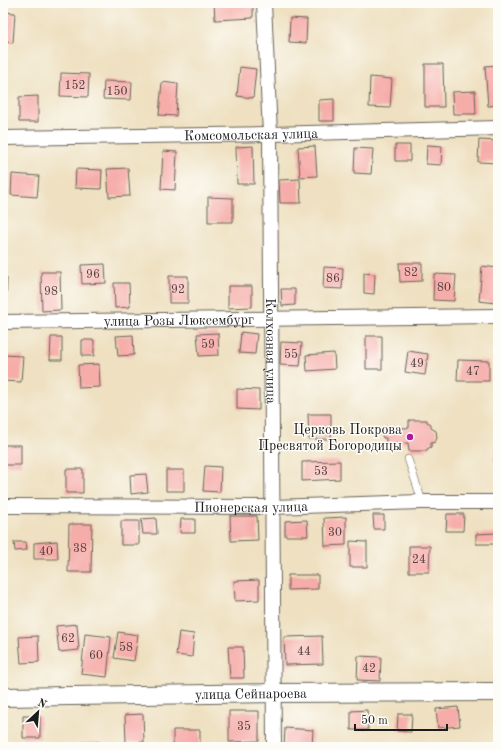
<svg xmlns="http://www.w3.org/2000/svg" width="501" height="750" viewBox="0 0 501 750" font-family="'Old Standard TT',serif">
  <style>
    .building { fill: #f6aca9 }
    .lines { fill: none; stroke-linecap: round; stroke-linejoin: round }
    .service-casing { stroke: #666155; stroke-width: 8 }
    .minor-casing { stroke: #666155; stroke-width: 16 }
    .tertiary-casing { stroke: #666155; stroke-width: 20 }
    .service { stroke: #fff; stroke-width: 7 }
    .minor { stroke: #fff; stroke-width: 14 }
    .tertiary { stroke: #fff; stroke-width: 18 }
    .poi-dot { fill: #b5179e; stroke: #fdfcf7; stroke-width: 1.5 }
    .labels { text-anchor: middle; stroke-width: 3; stroke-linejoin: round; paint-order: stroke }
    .number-label { font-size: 12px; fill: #52403f }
    .street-label { font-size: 14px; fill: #1c1c1c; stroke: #fdfcf7 }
    .poi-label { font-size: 14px; fill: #1c1c1c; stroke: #fdfcf7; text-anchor: end }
  </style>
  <rect width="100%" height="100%" fill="#fdfcf7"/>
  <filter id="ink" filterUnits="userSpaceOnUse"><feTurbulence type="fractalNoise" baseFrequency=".025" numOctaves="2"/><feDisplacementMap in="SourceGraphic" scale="8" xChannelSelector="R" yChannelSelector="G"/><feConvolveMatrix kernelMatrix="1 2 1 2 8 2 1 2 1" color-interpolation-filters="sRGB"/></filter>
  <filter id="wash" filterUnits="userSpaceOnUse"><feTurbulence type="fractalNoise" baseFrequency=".012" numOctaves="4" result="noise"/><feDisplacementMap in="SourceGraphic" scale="16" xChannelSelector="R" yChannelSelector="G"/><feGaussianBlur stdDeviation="0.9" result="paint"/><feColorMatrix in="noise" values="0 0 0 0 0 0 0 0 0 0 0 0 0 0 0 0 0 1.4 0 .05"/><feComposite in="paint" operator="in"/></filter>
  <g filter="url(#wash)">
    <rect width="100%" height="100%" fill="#eee0c0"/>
    <g id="blocks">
      <path class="building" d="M214 3H253V18L215 20Z
        M449 3H469V4L449 5Z
        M3 12 15 13 13 43 3 42Z
        M290 18 307 19 306 43 289 42Z
        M425 64H443L444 107H425Z
        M498 65V105L488 106 485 66Z
        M240 67 256 69 253 98 237 96Z
        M61 73 89 74 88 97 60 96Z
        M370 77 392 79 390 108 369 107Z
        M104 81 132 82 131 100 103 99Z
        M162 82 178 84 176 116 159 115Z
        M475 91 476 114H453L452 92Z
        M38 96V122H19V97Z
        M334 99V121H319V100Z
        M479 140 498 141V163L478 162Z
        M395 145H410V161H395Z
        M427 145 442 146 441 165 426 164Z
        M253 146 254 184H237L236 147Z
        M315 146 317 176 300 177 298 147Z
        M355 148 373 149 371 174 354 173Z
        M3 151H7V171H3Z
        M163 151 177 152 175 190 161 189Z
        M128 168 130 196 109 197 107 169Z
        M76 169 102 170 101 189 75 188Z
        M12 174 39 176 37 197 11 195Z
        M300 179 301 203H280L279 180Z
        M208 197 233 198V222H208Z
        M399 263H422V281L400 282Z
        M105 264 106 283 82 284 81 265Z
        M482 266 498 268 496 303 479 301Z
        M324 267 343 268 342 289 323 288Z
        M41 272H60L61 310 42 311Z
        M364 273 375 274 374 294 364 293Z
        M434 274 456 275 454 301 433 300Z
        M169 276H188V303H169Z
        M3 278H7L6 309H3Z
        M114 283H129L130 307 115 308Z
        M228 286H252V307L228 308Z
        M281 289H295V305L282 306Z
        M241 332 257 334 255 354 239 353Z
        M218 333 219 355 199 356 197 334Z
        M133 335 134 355 118 356 116 336Z
        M366 336H382V369H366Z
        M51 337H62V360H50Z
        M82 340H94V356H82Z
        M281 342 302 343 300 366 280 365Z
        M408 351 428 354 425 375 405 372Z
        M334 353 335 369 307 371 306 355Z
        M3 355 23 356 21 382 3 381Z
        M458 360 489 361V381H457Z
        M99 364 100 387 79 388 78 365Z
        M237 389 259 390V410L237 409Z
        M308 414H331V439H309Z
        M409 420H427V422L431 424V428L436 431 437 438 435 442 431 443V447L427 449V451H409L408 443 386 444V438H383L382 433H386V427L409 428Z
        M497 438H498V462H494Z
        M3 445H21V465H3Z
        M340 461V479L302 481V462Z
        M205 466 221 467 220 492 203 491Z
        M66 469H83V493H66Z
        M166 470H184V491H166Z
        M146 474 148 492 131 494 130 475Z
        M447 514H464L463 531H446Z
        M373 515H384V529H374Z
        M230 516H257L258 540 231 541Z
        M346 517V545L325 546 324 518Z
        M156 518 157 534H143L141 519Z
        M181 519H195V533H180Z
        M307 520 308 536H285V521Z
        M121 521H139V545H121Z
        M69 524H92L91 572H68Z
        M497 533V544H476V534Z
        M57 541 58 559H34V543Z
        M350 541 367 542V567H350Z
        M14 542H26L27 550 15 551Z
        M409 546H430L429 572H409Z
        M288 575H318V589L288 590Z
        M259 580V600L235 601 234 581Z
        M77 624 79 650 59 652 56 626Z
        M118 632 138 635 134 661 114 658Z
        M179 632 194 634 192 657 176 655Z
        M85 634 111 637 107 677 81 674Z
        M38 636 39 662 21 663 19 637Z
        M322 636 323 664 285 665 284 637Z
        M228 647H243L244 678H230Z
        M358 656 381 657 380 681 357 680Z
        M458 707 460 726 438 728 436 709Z
        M367 710 368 730H351V711Z
        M229 711H259V741L229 742Z
        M143 714 144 742 126 743 125 715Z
        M398 714H412L411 732 397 731Z
        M23 716H40V738H23Z
        M285 728 313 730 312 747H284Z
        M173 730H200V747H173Z
        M100 742V747H80L79 743Z"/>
    </g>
  </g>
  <g filter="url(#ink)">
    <use href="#blocks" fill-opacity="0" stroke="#666155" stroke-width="1"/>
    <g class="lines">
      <g class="service-casing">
        <path id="service" d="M408 459 420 495V502"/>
      </g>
      <g class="minor-casing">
        <g id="minor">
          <path id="s1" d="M264 3 270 134 274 747"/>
          <path id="s2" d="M3 138 270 134 498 128"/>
          <path id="s3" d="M3 322 498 316"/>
          <path id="s4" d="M3 506 273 507 420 502H498"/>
        </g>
      </g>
      <g class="tertiary-casing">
        <g id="tertiary">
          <path id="s5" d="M3 697 275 693 498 692"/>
        </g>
      </g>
      <use href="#service" class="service"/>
      <use href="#minor" class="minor"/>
      <use href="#tertiary" class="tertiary"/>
    </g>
  </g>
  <circle class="poi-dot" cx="410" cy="437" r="4"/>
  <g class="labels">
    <g class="number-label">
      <text x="75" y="89">152</text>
      <text x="117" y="95">150</text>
      <text x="411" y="276">82</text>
      <text x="93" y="278">96</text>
      <text x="333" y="282">86</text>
      <text x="444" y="291">80</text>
      <text x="178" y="293">92</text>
      <text x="51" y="295">98</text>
      <text x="208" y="348">59</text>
      <text x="291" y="358">55</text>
      <text x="417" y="367">49</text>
      <text x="473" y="375">47</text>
      <text x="321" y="475">53</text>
      <text x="335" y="536">30</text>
      <text x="80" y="552">38</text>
      <text x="46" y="555">40</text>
      <text x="419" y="563">24</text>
      <text x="68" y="642">62</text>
      <text x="126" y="651">58</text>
      <text x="304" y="655">44</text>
      <text x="96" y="659">60</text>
      <text x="369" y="672">42</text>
      <text x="244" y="730">35</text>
    </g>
    <g class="street-label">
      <text dy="5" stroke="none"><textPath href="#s2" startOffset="248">Комсомольская улица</textPath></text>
      <text dy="5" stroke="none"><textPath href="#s3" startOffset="176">улица Розы Люксембург</textPath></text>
      <text dy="5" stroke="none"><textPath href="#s1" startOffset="348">Колхозная улица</textPath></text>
      <text dy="5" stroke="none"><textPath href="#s4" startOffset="248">Пионерская улица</textPath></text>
      <text dy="5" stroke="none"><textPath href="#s5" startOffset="248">улица Сейнароева</textPath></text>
    </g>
    <g class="poi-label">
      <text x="402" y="434">Церковь Покрова<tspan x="402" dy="16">Пресвятой Богородицы</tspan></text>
    </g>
  </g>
  <rect width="501" height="750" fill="none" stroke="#fdfcf7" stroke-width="16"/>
  <g transform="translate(38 712) rotate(26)" stroke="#fdfcf7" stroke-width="3" paint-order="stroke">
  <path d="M0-3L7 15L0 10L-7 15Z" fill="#1c1c1c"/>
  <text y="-6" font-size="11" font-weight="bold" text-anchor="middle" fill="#1c1c1c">N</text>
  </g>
  <path d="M355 724v6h92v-6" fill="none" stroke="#1c1c1c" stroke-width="2"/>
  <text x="361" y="724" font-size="12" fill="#1c1c1c" stroke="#fdfcf7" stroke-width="3" paint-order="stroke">50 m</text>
</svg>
